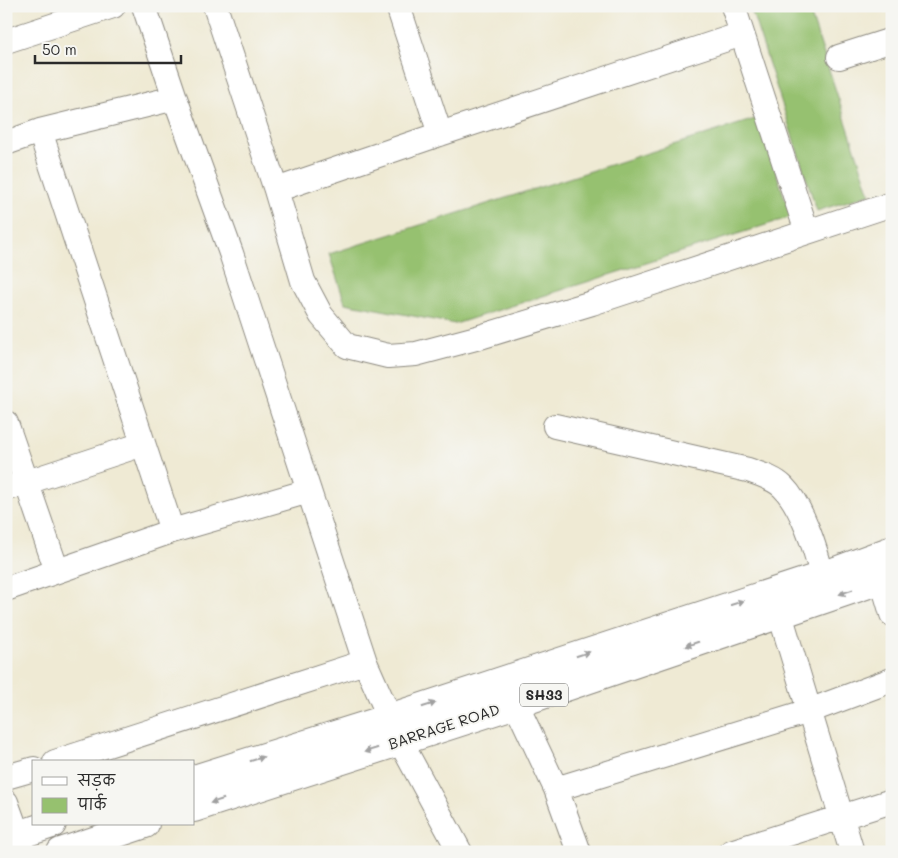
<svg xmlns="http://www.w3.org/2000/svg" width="898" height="858" viewBox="0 0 898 858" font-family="Mali,'Playpen Sans Deva',sans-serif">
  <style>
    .green { fill: #96c16f; stroke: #60764d }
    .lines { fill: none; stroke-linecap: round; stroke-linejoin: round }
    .minor-casing { stroke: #8d8a80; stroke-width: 26 }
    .primary-casing { stroke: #8d8a80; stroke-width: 30 }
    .minor { stroke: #fff; stroke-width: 24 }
    .primary { stroke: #fff; stroke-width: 28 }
    .oneway { fill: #a0a0a0 }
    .labels { text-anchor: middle; stroke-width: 4; stroke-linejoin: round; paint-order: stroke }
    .shield { fill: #f6f6f2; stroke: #686867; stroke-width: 1 }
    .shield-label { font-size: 14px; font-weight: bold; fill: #2b2b2b }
    .street-label { font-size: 15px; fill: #2b2b2b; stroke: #f6f6f2 }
  </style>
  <rect width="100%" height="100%" fill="#f6f6f2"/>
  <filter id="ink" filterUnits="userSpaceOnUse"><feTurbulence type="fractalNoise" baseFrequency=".02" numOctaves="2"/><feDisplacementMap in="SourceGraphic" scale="10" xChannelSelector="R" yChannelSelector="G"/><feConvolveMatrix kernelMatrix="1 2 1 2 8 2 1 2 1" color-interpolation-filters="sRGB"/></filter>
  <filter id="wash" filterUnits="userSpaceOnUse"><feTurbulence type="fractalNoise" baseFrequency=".0096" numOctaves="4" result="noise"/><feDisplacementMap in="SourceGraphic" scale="20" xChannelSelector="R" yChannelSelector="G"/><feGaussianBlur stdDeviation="1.12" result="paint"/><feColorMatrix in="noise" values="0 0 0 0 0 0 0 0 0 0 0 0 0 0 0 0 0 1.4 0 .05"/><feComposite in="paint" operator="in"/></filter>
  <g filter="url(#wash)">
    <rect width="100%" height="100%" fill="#efead4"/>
    <path class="green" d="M750 6H808L870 194 817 211Z
      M758 118 791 217 455 324 345 303 329 254Z"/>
  </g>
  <g filter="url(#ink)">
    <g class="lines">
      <g class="minor-casing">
        <path id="minor" d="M144 6 175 98 231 253 365 662 400 741 460 852
          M215 6 276 190 303 281 321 315 347 346 388 356 416 354 480 337 592 303 892 204
          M398 6 440 134
          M733 6 807 232
          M6 41 113 6
          M839 57 892 40
          M40 131 172 531
          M6 143 40 131 175 98
          M276 190 440 134 742 34
          M6 423 57 571
          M555 426 748 470C759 474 774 478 783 487 802 506 816 550 822 576
          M6 489 143 444
          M877 563 892 614
          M6 589 172 531 309 491
          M780 614 852 852
          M516 704 556 789 579 852
          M55 762 365 662
          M6 777 34 769
          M556 789 809 711 892 680
          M6 802 18 835 22 852
          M731 852 892 801"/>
      </g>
      <g class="primary-casing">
        <path id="primary" d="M194 779 389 718 822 576 892 550
          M194 808 516 704 892 576
          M6 839 52 824
          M61 852 145 824"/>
      </g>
      <use href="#minor" class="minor"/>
      <use href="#primary" class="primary"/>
    </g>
    <defs><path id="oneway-solid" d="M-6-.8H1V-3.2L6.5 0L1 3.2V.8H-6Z" transform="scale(1.25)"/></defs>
    <g class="oneway">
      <use href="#oneway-solid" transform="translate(846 592) rotate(161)"/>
      <use href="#oneway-solid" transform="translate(737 603) rotate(-18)"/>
      <use href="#oneway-solid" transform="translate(692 644) rotate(161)"/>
      <use href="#oneway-solid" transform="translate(583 654) rotate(-18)"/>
      <use href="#oneway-solid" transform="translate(429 705) rotate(-18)"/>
      <use href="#oneway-solid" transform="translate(371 750) rotate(162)"/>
      <use href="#oneway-solid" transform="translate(257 759) rotate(-17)"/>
      <use href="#oneway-solid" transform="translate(217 801) rotate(162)"/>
    </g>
  </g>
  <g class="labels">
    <rect class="shield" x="520" y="683.5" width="48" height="23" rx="4"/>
    <g class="shield-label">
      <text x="544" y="700">SH33</text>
    </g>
    <g class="street-label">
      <text transform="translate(444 727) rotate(-18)" y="5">BARRAGE ROAD</text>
    </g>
  </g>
  <rect width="898" height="858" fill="none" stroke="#f6f6f2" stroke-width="25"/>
  <rect x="32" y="760" width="162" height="65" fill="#f6f6f2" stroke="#a5a5a2"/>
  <rect x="42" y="777" width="25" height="8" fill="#ffffff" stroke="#a5a5a2"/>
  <text x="78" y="786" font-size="15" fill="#2b2b2b">सड़क</text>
  <rect x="42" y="798" width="25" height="15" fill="#96c16f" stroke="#a5a5a2"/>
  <text x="78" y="810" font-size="15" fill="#2b2b2b">पार्क</text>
  <path d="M35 55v8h146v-8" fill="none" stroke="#2b2b2b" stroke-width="2.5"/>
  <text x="42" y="55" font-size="15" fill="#2b2b2b" stroke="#f6f6f2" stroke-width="4" paint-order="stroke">50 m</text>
</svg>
